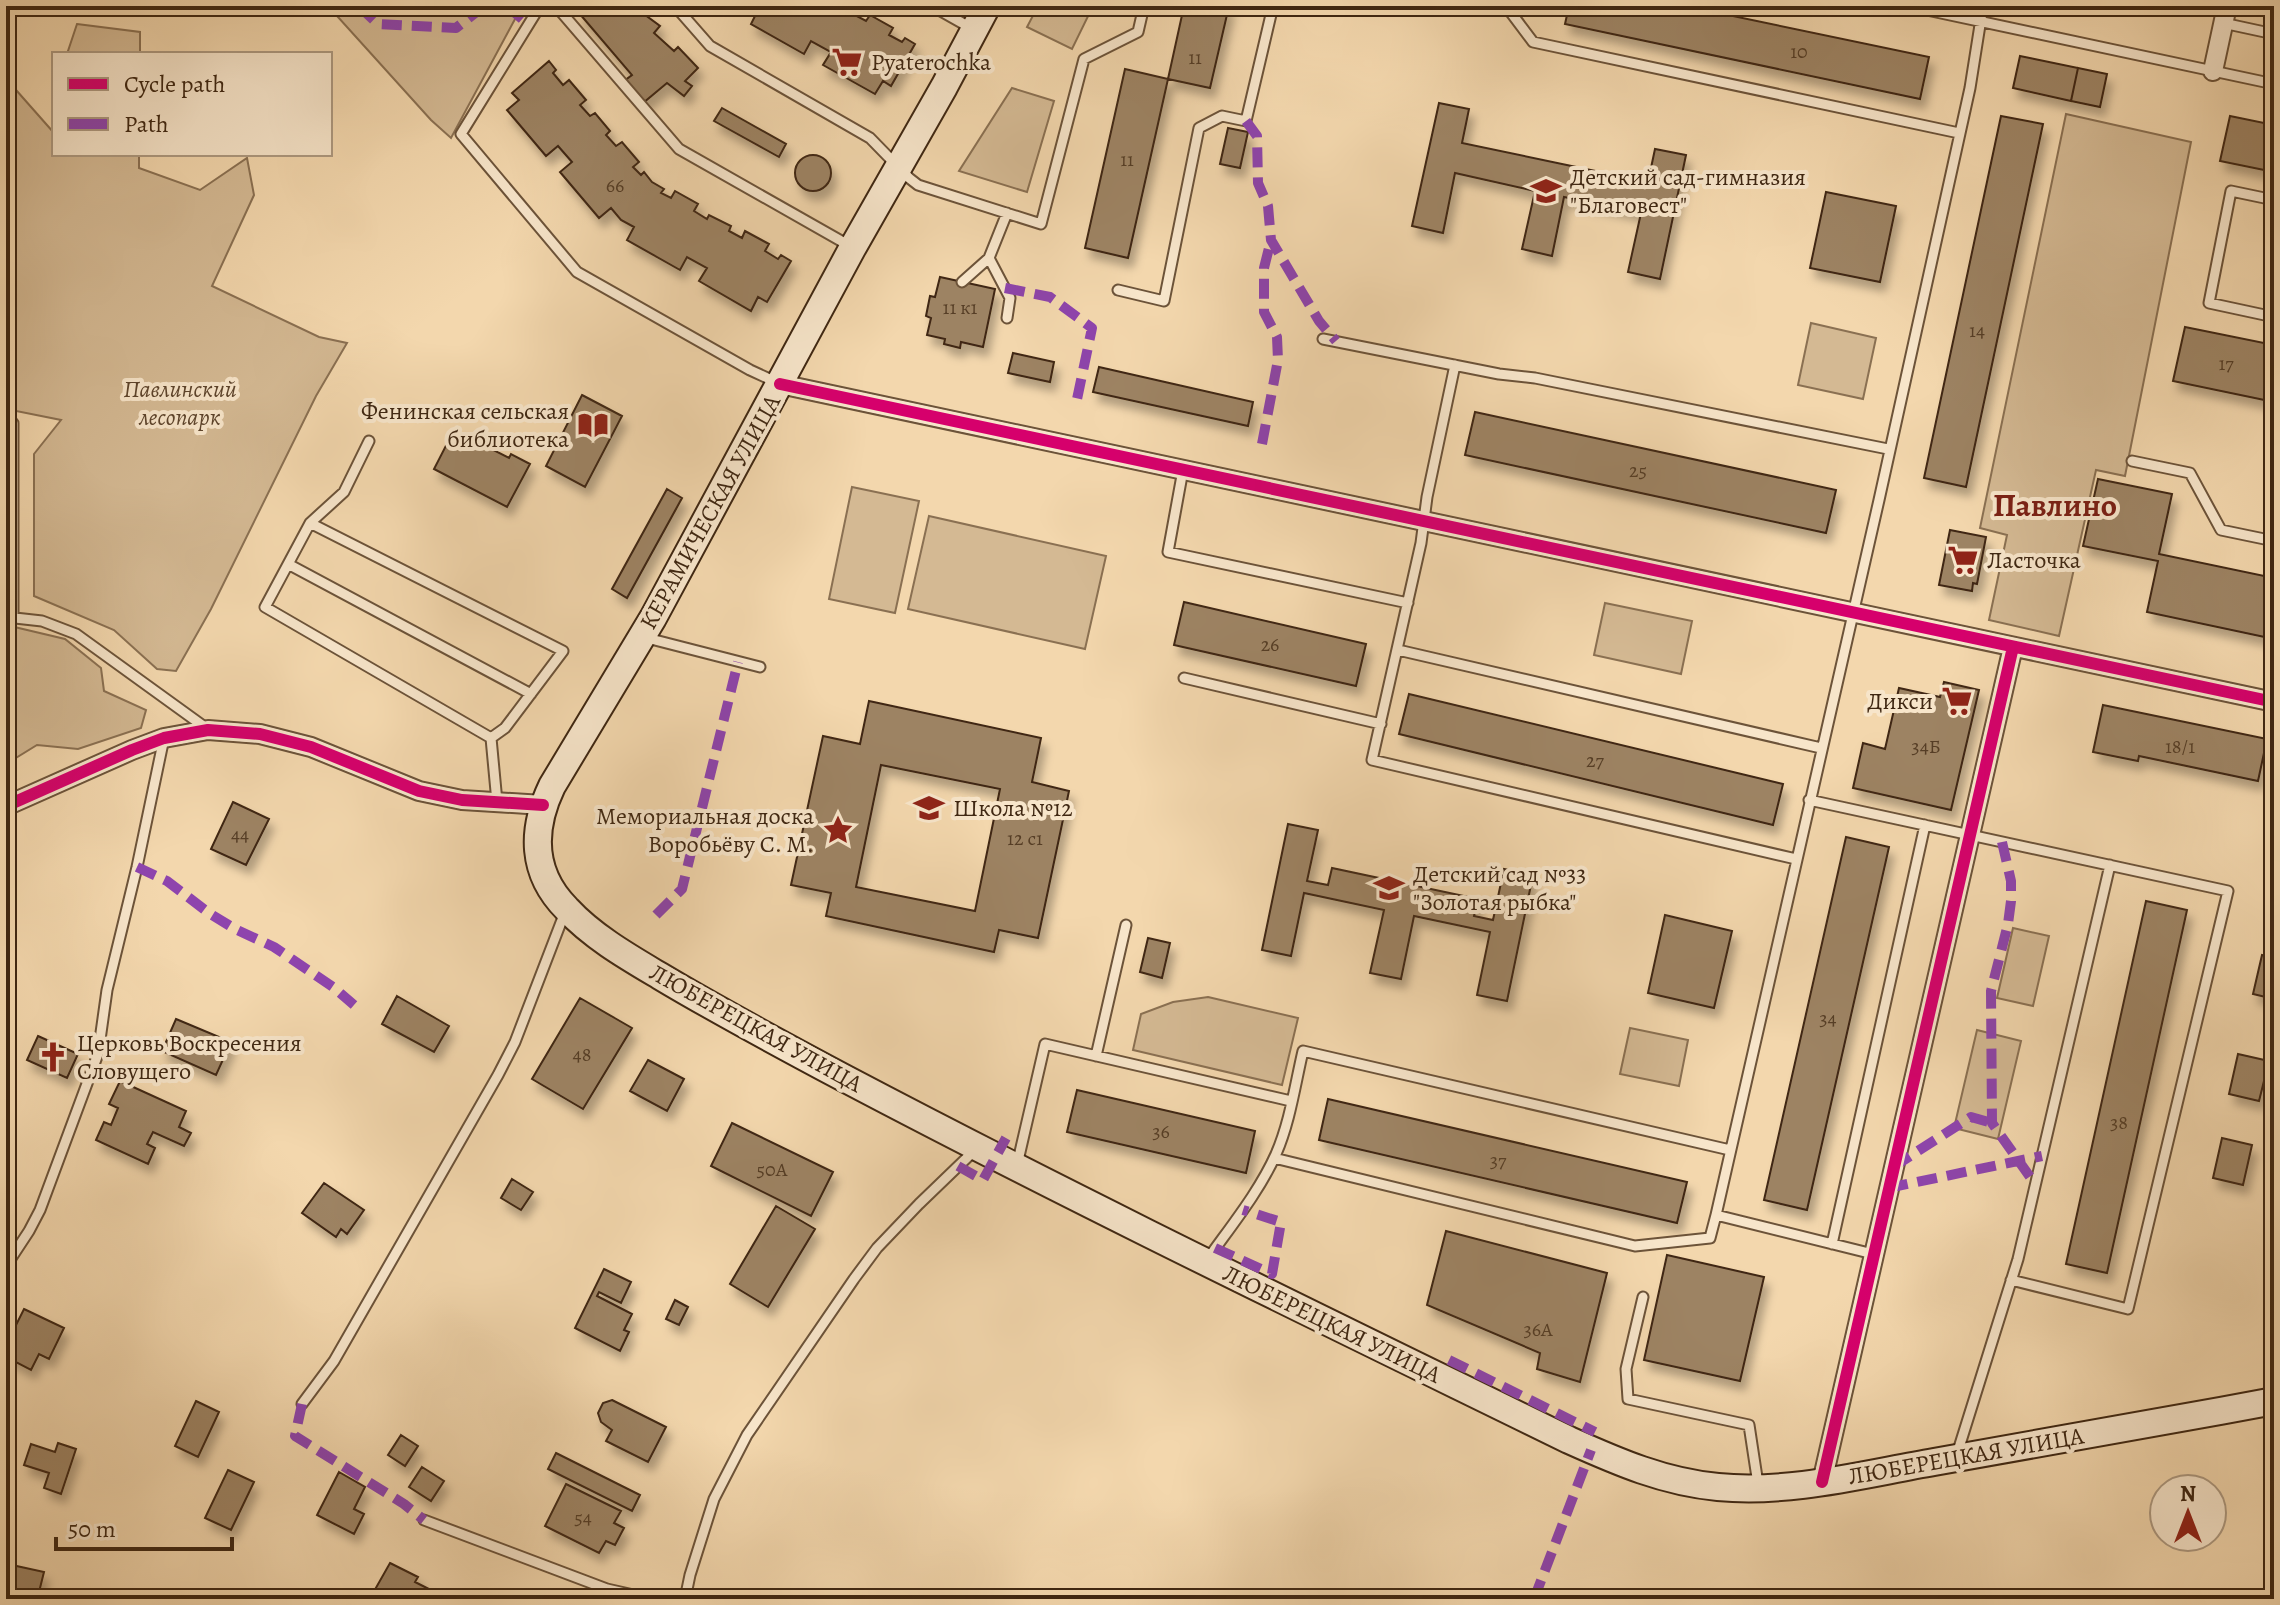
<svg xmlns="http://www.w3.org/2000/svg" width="2280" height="1605" viewBox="0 0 2280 1605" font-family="Alegreya,serif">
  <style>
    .green { fill: #d4b993; stroke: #8a7052; stroke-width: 2 }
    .building { fill: #9d8363; stroke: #3f2712; stroke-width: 2; fill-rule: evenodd; filter: url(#shadow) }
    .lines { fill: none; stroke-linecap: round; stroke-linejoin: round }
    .lane-casing { stroke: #6c5339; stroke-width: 13 }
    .street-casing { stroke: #6c5339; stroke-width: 22 }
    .secondary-casing { stroke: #3f2712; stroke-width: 30 }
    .lane { stroke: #f7e5ca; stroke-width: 9 }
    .street { stroke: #f7e5ca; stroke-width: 18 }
    .secondary { stroke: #f7e5ca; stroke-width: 26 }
    .quiet { stroke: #8e44ad; stroke-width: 10; stroke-dasharray: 20 10; stroke-linecap: butt }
    .cycleway-casing { stroke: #f7e5ca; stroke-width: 17 }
    .cycleway { stroke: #d6006c; stroke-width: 12 }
    .labels { text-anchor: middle; stroke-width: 8; stroke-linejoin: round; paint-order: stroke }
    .number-label { font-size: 20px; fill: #563e26 }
    .poi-label { font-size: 24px; fill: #3f2712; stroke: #f7e5ca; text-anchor: start }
    .park-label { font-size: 24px; font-style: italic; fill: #5d442c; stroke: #f7e5ca }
    .street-label { font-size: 24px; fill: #3f2712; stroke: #f7e5ca }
    .district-label { font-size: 32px; font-weight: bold; fill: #7a1f14; stroke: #f7e5ca }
  </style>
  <defs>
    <filter id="shadow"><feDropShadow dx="5" dy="9" stdDeviation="4" flood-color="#0004"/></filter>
  </defs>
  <rect width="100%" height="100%" fill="#f3d7ad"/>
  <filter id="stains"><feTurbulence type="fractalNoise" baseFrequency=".0025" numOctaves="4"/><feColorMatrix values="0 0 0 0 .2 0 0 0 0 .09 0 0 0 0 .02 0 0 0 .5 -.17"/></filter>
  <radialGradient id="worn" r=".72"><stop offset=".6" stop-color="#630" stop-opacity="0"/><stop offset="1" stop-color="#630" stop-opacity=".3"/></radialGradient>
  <path class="green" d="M328 6H522L451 138 431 120Z
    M1038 6H1093L1072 49 1027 27Z
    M77 24 140 32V54H67Z
    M9 82 54 133V154H139V168L200 190 247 158 254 195 212 286 319 337 347 343 316 396 211 609 176 671 157 669 114 630 34 596V454L61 420 6 409V85Z
    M1012 88 1054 101 1027 192 959 171Z
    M2066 114 2191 142 2125 476 2096 470 2059 636 1989 620 2007 535 1980 528Z
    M1811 323 1876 338 1863 399 1798 385Z
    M852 487 919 501 895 613 829 599Z
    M929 516 1106 556 1085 649 908 609Z
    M1605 603 1692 621 1681 674 1594 655Z
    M6 625 65 639 101 668 104 691 146 710 141 728 78 749 37 745 6 764Z
    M2013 928 2049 936 2033 1006 1997 998Z
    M1208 997 1298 1018 1282 1085 1133 1050 1141 1014 1173 1002Z
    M1630 1028 1688 1040 1679 1086 1620 1074Z
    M1977 1030 2021 1041 1998 1139 1954 1128Z"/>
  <path class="building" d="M587 6H633L660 26 654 33 674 51 678 47 698 68 685 81 692 86 684 96 667 83 643 103 624 81 632 75 579 13Z
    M750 6H848L855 10 853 14 866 21 870 15 893 28 889 35 902 42 905 38 915 44 891 86 883 81 875 94 823 65 831 52 811 41 804 54 751 24 758 10Z
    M1184 6H1229L1210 88 1168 79Z
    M1569 6H1685L1929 57 1920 99 1565 24Z
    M2020 56 2078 68 2071 101 2013 88Z
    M549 61 556 70 553 73 563 85 569 80 586 100 580 105 590 116 595 113 610 131 606 135 616 146 622 142 639 162 633 167 641 175 644 172 652 182 664 189 661 193 671 198 675 191 698 204 694 211 707 219 709 215 731 226 729 231 742 238 745 231 769 244 765 251 778 259 781 255 791 261 767 302 758 297 751 311 699 281 707 268 687 257 680 270 627 240 634 227 621 220 611 208 599 218 560 172 572 162 558 146 546 156 507 110 519 100 512 93Z
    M2078 68 2107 74 2100 107 2071 101Z
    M1125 69 1168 79 1128 258 1085 248Z
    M1439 103 1469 109 1462 143 1648 182 1655 149 1686 155 1660 279 1628 272 1641 213 1564 197 1552 256 1522 249 1535 191 1455 173 1443 233 1412 226Z
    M722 108 786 144 779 157 714 121Z
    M2001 116 2043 124 1966 487 1924 478Z
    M2230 116 2274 125V172L2220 161Z
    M1228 128 1248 132 1240 168 1220 164Z
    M795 173a18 18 0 1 1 36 0a18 18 0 1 1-36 0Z
    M1826 192 1896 206 1880 282 1810 268Z
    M940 277 995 289 983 347 961 342 960 348 944 344 945 339 927 335 931 318 926 316 930 296 935 297Z
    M2185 327 2274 345V402L2173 381Z
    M1013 353 1054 362 1050 382 1008 373Z
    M1099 367 1253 402 1248 426 1093 392Z
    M582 395 622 416 585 487 546 466Z
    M1475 412 1836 490 1826 533 1465 455Z
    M454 430 509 458 511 454 530 464 507 507 434 469Z
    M2098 479 2172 494 2159 554 2274 578V639L2147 612 2158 561 2083 546Z
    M667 489 682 498 627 598 612 589Z
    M1950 530 1986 537 1977 584 1973 583 1972 591 1939 585Z
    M1184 602 1366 644 1356 686 1174 645Z
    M1944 682 1979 690 1951 810 1853 788 1863 743 1885 749 1899 688 1940 697Z
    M1409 694 1783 784 1773 825 1399 734Z
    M869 701 1041 738 1032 782 1069 791 1038 938 999 930 994 952 826 916 831 893 791 885 823 736 860 744ZM881 765 1000 789 975 911 856 887Z
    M2103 705 2267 739 2258 781 2139 756 2138 761 2093 752Z
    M233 802 269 819 246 865 211 849Z
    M1288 824 1318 830 1307 881 1328 885 1332 868 1478 899 1474 916 1493 920 1504 869 1533 875 1507 1001 1477 995 1490 932 1414 916 1401 979 1370 973 1384 910 1304 893 1291 956 1262 950Z
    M1846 837 1889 847 1807 1210 1764 1200Z
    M2146 901 2187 910 2107 1273 2066 1264Z
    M1665 915 1732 931 1714 1008 1648 993Z
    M1148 938 1170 943 1162 978 1140 972Z
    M2262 955 2274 958V999L2253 994Z
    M397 996 449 1026 434 1052 382 1024Z
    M580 998 632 1028 583 1109 532 1079Z
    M176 1019 231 1042 216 1075 162 1051Z
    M38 1036 78 1054 67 1078 27 1060Z
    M2238 1054 2269 1061 2259 1101 2229 1094Z
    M648 1060 684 1079 667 1111 630 1091Z
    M120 1081 186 1111 179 1127 191 1133 184 1146 153 1132 147 1144 155 1148 148 1164 96 1140 104 1122 111 1125 118 1108 109 1104Z
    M1077 1090 1255 1131 1246 1173 1067 1132Z
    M1328 1099 1687 1182 1677 1223 1319 1140Z
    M732 1123 833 1172 811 1216 711 1166Z
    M2222 1138 2252 1145 2243 1185 2213 1178Z
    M512 1179 533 1192 521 1210 501 1198Z
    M324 1183 364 1210 347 1234 341 1229 336 1237 302 1213Z
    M776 1206 815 1229 768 1307 730 1284Z
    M1446 1231 1607 1273 1580 1382 1537 1369 1540 1353 1427 1305Z
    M1667 1255 1764 1277 1740 1381 1644 1360Z
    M604 1269 631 1282 621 1303 599 1292 597 1296 632 1314 624 1330 629 1332 620 1351 575 1328Z
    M675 1300 688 1307 679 1325 666 1319Z
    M24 1309 64 1328 49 1359 39 1354 31 1370 6 1357V1345Z
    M612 1400 666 1427 648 1462 606 1441 612 1430 601 1422 598 1413 603 1403Z
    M196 1401 219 1412 198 1457 175 1446Z
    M401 1435 418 1446 405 1466 388 1455Z
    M58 1443 76 1449 61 1494 44 1488 49 1473 24 1465 31 1444 55 1452Z
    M556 1453 640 1495 632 1511 548 1469Z
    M422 1467 444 1481 431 1501 409 1487Z
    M228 1470 254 1482 231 1530 205 1518Z
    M339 1472 365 1487 354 1509 364 1514 354 1534 317 1515Z
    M566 1484 621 1511 614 1523 624 1528 615 1545 606 1541 599 1553 545 1526Z
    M390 1563 418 1577 415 1582 429 1589 425 1599 372 1598 374 1594 373 1593Z
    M12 1565 44 1572 39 1592 35 1591 33 1599H6Z"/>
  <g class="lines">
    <g class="lane-casing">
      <path id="lane" d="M540 6 461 134 577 272 750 370 776 382
        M556 6 679 149 850 246
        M675 6 710 46 870 138 909 178 918 185 1041 224 1084 59 1138 32 1144 6
        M932 6 971 28
        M1506 6 1533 42 1959 133
        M1908 6 2274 84
        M2223 23 2274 34
        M2274 200 2231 191 2209 303 2274 317
        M989 258 1010 298 1007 318
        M962 282 989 258 1007 213
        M1118 290 1164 301 1199 128 1222 116 1246 121 1273 6
        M1323 339 1499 374 1535 378 1888 449
        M1455 365 1427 497 1421 543 1372 760 1796 859
        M6 423H13V617
        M369 441 344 492 310 523 265 607 491 738 497 802
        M2132 461 2190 473 2221 530 2274 541
        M1183 470 1168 552 1408 603
        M310 523 563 651 505 728 491 738
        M288 564 531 694
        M6 617 42 621 76 634 206 728
        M643 637 760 667
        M1398 650 1821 748
        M1184 678 1381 724
        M1809 800 2228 891 2128 1309 2011 1280
        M1096 1056 1126 925
        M1274 1158 1635 1246 1710 1238 1716 1215
        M1017 1165 1045 1044 1291 1101
        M1832 1244 1925 825
        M1873 1254 1716 1215 1879 500 1970 88 1983 6
        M1207 1260C1231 1226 1259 1192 1276 1154 1290 1122 1295 1085 1303 1051L1730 1150
        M6 1266 29 1231 40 1210 98 1054 107 990 137 867 164 738
        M1643 1297 1626 1369 1628 1399 1749 1425 1758 1484
        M302 1404 334 1361 498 1075 515 1042 565 912
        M1957 1454 2018 1259 2110 865
        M424 1520 607 1589 638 1596 685 1597
        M685 1599 690 1575 714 1499 747 1435 854 1279 877 1248 919 1204 975 1150"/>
    </g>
    <g class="street-casing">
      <path id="street" d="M2213 71 2227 6
        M780 384 2274 702
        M6 806 132 750 164 738 208 730 260 734 311 747 419 791 462 800 543 805
        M1822 1482 2013 647"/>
    </g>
    <g class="secondary-casing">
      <path id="secondary" d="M987 6 944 87 853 247 653 618 552 786C531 830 531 873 567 909 593 937 628 957 660 976 720 1012 782 1045 844 1078 1083 1204 1326 1321 1569 1440 1618 1462 1664 1482 1718 1487 1790 1494 1864 1474 1934 1462 2048 1442 2161 1422 2274 1401"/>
    </g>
    <use href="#lane" class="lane"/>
    <use href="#street" class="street"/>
    <use href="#secondary" class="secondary"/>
    <path class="quiet" d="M359 6 378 24 456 28 484 6
      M507 6 529 25
      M563 14 567 6
      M1246 121 1257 136 1258 183 1268 206 1271 240 1319 321 1336 341
      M1005 288 1050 297 1092 328 1076 404
      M1262 444 1278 360 1277 337 1264 312V268L1271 240
      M2002 842 2011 881V901L2008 924 1991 991 1992 1123 2035 1184
      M137 867 167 881 209 913 235 929 274 947 333 987 354 1005
      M656 915 682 889 738 662
      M958 1166 983 1180 1006 1138
      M1893 1167 1971 1117 1992 1123
      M1888 1188 2042 1156
      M1215 1248 1272 1274 1281 1222 1243 1210
      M1449 1360 1595 1432
      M302 1404 295 1436 404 1504 424 1520
      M1534 1599 1591 1450"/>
    <g class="cycleway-casing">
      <path id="cycleway" d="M780 384 2274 702
        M6 806 132 750 164 738 208 730 260 734 311 747 419 791 462 800 543 805
        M1822 1482 2013 647"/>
    </g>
    <use href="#cycleway" class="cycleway"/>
  </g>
  <defs>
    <g id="supermarket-bare" transform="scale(2.4)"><path d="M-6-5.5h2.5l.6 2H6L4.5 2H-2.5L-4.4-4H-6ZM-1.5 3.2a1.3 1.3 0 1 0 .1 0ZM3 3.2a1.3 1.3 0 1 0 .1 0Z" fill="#8f2418" stroke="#f7e5ca" stroke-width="2.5" paint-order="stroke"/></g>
    <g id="school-bare" transform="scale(2.4)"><path d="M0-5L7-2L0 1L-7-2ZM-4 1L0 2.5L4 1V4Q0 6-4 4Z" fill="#8f2418" stroke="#f7e5ca" stroke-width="2.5" paint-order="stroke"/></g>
    <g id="library-bare" transform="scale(2.4)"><path d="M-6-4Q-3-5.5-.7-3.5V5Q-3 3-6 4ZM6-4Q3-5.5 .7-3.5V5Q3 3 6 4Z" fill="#8f2418" stroke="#f7e5ca" stroke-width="2.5" paint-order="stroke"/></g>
    <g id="sight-bare" transform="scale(2.4)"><path d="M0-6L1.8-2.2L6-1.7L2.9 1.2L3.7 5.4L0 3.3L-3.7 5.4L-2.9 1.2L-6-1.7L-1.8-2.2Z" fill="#8f2418" stroke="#f7e5ca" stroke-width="2.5" paint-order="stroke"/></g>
    <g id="church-bare" transform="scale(2.4)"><path d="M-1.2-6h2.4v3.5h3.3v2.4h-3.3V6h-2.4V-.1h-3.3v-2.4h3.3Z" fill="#8f2418" stroke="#f7e5ca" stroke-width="2.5" paint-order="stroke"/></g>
  </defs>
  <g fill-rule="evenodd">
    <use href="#supermarket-bare" x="847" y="62"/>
    <use href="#school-bare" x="1546" y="191"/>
    <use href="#library-bare" x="593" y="425"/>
    <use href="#supermarket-bare" x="1963" y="560"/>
    <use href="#supermarket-bare" x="1957" y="701"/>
    <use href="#school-bare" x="929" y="808"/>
    <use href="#sight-bare" x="838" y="830"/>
    <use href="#school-bare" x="1389" y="888"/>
    <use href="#church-bare" x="53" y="1057"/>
  </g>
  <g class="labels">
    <g class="number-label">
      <text x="1799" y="58">10</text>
      <text x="1195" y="64">11</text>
      <text x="1127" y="166">11</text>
      <text x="615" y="192">66</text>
      <text x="960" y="314">11 к1</text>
      <text x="1977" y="337">14</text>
      <text x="2226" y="370">17</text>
      <text x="1638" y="477">25</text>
      <text x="1270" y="651">26</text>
      <text x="1926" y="753">34Б</text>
      <text x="2180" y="753">18/1</text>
      <text x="1595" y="767">27</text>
      <text x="240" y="841">44</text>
      <text x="1025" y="845">12 с1</text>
      <text x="1828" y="1025">34</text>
      <text x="582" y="1061">48</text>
      <text x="2119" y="1129">38</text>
      <text x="1161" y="1138">36</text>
      <text x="1498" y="1167">37</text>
      <text x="772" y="1176">50А</text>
      <text x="1538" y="1336">36А</text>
      <text x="583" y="1524">54</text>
    </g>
    <g class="poi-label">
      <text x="871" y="70">Pyaterochka</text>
      <text x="1570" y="185">Детский сад-гимназия<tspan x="1570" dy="28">"Благовест"</tspan></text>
      <text x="569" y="419" text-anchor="end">Фенинская сельская<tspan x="569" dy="28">библиотека</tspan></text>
      <text x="1987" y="568">Ласточка</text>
      <text x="1933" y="709" text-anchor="end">Дикси</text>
      <text x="953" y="816">Школа №12</text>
      <text x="814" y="824" text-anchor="end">Мемориальная доска<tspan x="814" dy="28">Воробьёву С. М.</tspan></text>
      <text x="1413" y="882">Детский сад №33<tspan x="1413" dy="28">"Золотая рыбка"</tspan></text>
      <text x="77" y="1051">Церковь Воскресения<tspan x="77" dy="28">Словущего</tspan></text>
    </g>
    <g class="park-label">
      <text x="180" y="397">Павлинский<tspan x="180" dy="28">лесопарк</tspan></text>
    </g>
    <g class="street-label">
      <text transform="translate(710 512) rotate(-61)" y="8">КЕРАМИЧЕСКАЯ УЛИЦА</text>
      <text transform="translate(756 1028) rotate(29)" y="8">ЛЮБЕРЕЦКАЯ УЛИЦА</text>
      <text transform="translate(1332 1324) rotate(26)" y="8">ЛЮБЕРЕЦКАЯ УЛИЦА</text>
      <text transform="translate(1966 1456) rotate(-10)" y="8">ЛЮБЕРЕЦКАЯ УЛИЦА</text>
    </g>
    <g class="district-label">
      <text x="2055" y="516">Павлино</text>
    </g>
  </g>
  <rect width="2280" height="1605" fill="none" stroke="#f3d7ad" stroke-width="32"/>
  <rect x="8" y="8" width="2264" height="1589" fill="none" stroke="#3f2712" stroke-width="4"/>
  <rect x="16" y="16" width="2248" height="1573" fill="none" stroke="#3f2712" stroke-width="2"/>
  <rect x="52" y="52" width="280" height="104" fill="#f7e5ca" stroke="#ad9980" stroke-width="2"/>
  <rect x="68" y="78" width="40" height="12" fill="#d6006c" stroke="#ad9980" stroke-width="2"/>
  <text x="124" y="92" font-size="24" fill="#3f2712">Cycle path</text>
  <rect x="68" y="118" width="40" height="12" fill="#8e44ad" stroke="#ad9980" stroke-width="2"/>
  <text x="124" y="132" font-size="24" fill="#3f2712">Path</text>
  <g transform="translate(2188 1513)"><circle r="38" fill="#f7e5ca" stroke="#ad9980" stroke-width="2"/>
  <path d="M0-6L14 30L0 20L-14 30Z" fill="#8f2418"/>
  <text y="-12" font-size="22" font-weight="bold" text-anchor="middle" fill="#3f2712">N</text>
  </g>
  <path d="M56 1537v12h176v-12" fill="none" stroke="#3f2712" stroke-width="4"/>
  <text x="68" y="1537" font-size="24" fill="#3f2712" stroke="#f7e5ca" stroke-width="6" paint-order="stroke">50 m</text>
  <rect width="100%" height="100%" filter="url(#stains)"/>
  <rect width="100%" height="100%" fill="url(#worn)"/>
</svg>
